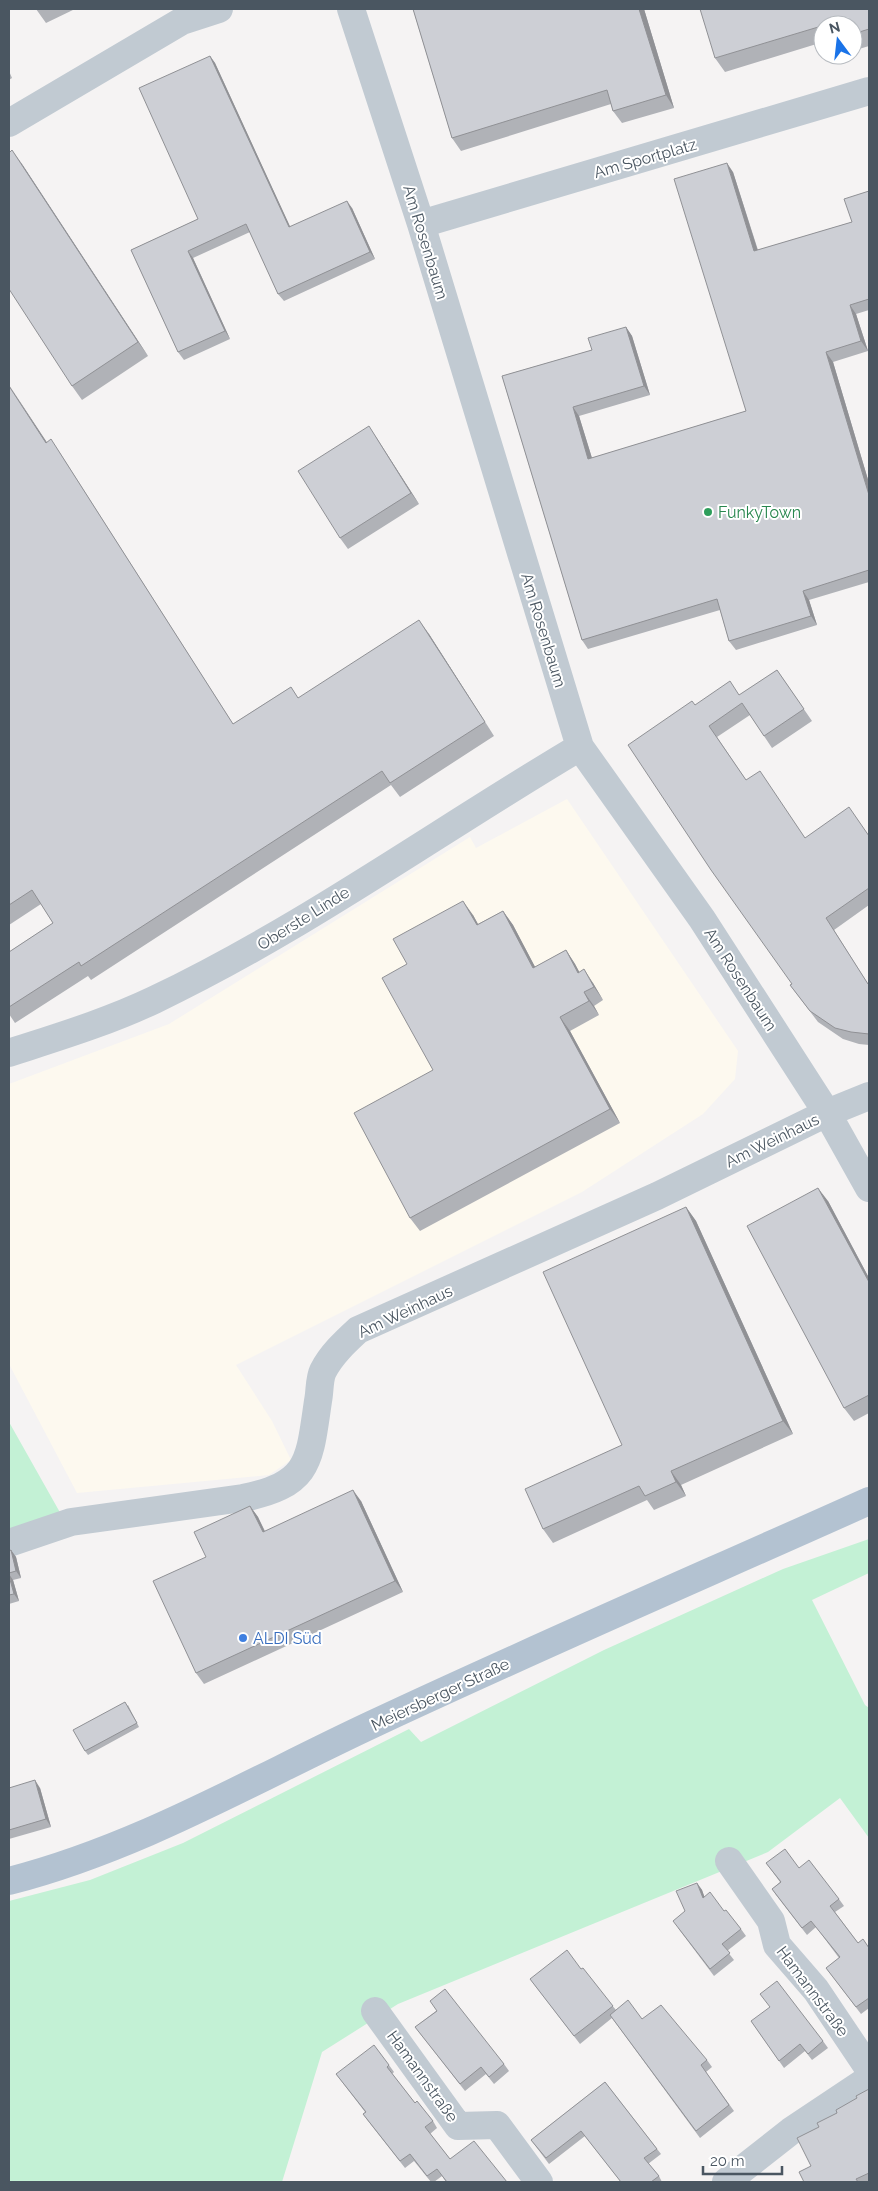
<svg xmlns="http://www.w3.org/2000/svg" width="878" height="2191" viewBox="0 0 878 2191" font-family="Raleway,sans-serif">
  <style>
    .commercial { fill: #fdf9ef }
    .green { fill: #c3f1d5 }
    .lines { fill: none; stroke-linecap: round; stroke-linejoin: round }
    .minor { stroke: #c1cad2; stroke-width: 28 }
    .major { stroke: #b3c2d1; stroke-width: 28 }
    .wall { fill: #b0b2b7 }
    .shaded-wall { fill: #909195 }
    .building { fill: #cdcfd5; stroke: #909195 }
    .leisure-dot { fill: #2e9e5b; stroke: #fff; stroke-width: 2 }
    .shop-dot { fill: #3f7fe0; stroke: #fff; stroke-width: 2 }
    .labels { text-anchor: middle; stroke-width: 4; stroke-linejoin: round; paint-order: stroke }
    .street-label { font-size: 16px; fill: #4a5661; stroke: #fff }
    .leisure-label { font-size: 16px; fill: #27864d; stroke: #fff; text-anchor: start }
    .shop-label { font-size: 16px; fill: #366cbe; stroke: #fff; text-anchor: start }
  </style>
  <rect width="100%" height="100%" fill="#f5f3f3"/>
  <path class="commercial" d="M567 799 738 1051 735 1079 703 1114 582 1192 236 1365 272 1421 291 1460 269 1475 77 1493 9 1364V1084L169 1024 470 837 476 848Z"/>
  <path class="green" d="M9 1422 62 1516 9 1535Z
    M869 1539V1573L812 1600 865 1705 869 1708V1838L840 1798 768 1852 398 2004 322 2052 282 2182H9V1901L90 1880 183 1843 409 1729 421 1742 604 1650 783 1569Z"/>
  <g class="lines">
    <path class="minor" d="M351 9 421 224 580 747 702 919 827 1113 869 1188
      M9 123 182 21 219 9
      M421 224 869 91
      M9 1053C58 1037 108 1022 154 1000 303 929 438 831 580 747
      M9 1543 71 1522 243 1498C310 1484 309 1463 318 1401 320 1392 319 1379 323 1371 331 1355 345 1342 358 1330L657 1196 827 1113 869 1096
      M729 1861 771 1921 777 1945 816 1990 869 2069
      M375 2011 458 2126 497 2125 539 2182
      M726 2182 791 2131 869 2079"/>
    <path class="major" d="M9 1881C138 1848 253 1780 373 1724 537 1647 704 1575 869 1501"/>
  </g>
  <path class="wall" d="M36 9H75L46 23Z
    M413 9H644L674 108 622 123 613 111 611 104 461 151 452 138Z
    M869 9V46L859 49 853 40V25H823V42L725 72 715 58Z
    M210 56 215 63 290 227 352 208 375 259 284 301 278 294 250 232 193 258 230 339 184 360 178 352 131 250 198 219Z
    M9 71 12 78 9 80Z
    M22 164 148 356 82 400 72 386Z
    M733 172 758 250 852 222 869 191V310L856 314 868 351 833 362 869 483V582L809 600 817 625 736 650 729 641 720 610 588 649 582 640 502 376 592 350 626 327 632 336 650 395 579 416 592 458 746 411Z
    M9 385 46 442 60 453 233 724 291 687 298 698 429 634 494 736 400 797 391 785 91 980 88 976 15 1023 9 1014V952L53 923 41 904 9 925Z
    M376 437 419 504 348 549 340 538Z
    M777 670 812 721 772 748 750 715 717 737 746 780 805 838 869 836V905L834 930 868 984 869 983V1045L859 1044 843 1039 818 1022 790 985 792 984 695 705 740 695Z
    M503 911 513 925 535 967 566 950 575 964 579 972 593 983 603 1000 594 1006 599 1015 570 1031 620 1123 420 1231 410 1218 433 1070 407 964 473 915 478 924Z
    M828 1201 869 1278V1413L854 1421 844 1408Z
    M686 1207 696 1221 793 1434 681 1485 686 1496 654 1510 647 1500 553 1543 543 1529 622 1445Z
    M361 1501 403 1592 204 1684 196 1673 206 1557 250 1506 258 1517 265 1531Z
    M11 1550 16 1557 21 1578 13 1580 19 1601 9 1604V1551Z
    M128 1705 139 1727 88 1755 85 1751Z
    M9 1788H40L51 1827 9 1839Z
    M766 1863 799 1868 839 1899 844 1906 835 1912 858 1943 869 1948V2008L861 2014 826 1968 839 1958 816 1927 807 1935 776 1895 772 1889 780 1882Z
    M697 1883 702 1890 704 1896 724 1911 741 1929 746 1936 727 1951 734 1960 714 1976 678 1928Z
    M581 1969 616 2010 642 2019 707 2060 712 2067 706 2072 734 2111 700 2138 612 2018 580 2044 530 1979Z
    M436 2011 504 2064 509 2071 494 2084 486 2074 465 2091 415 2027Z
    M751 2021 823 2041 828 2048 812 2060 805 2051 784 2068Z
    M389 2065 394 2072 392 2074 415 2103 433 2121 437 2128 430 2134 450 2159 507 2182H446L442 2176 434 2182H431L414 2161 405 2168 368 2121 363 2114 365 2112 336 2074Z
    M605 2082 661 2154 648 2164 659 2176 662 2182H621L585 2136 549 2164 531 2140Z
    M869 2089V2182H804L811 2166 819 2127Z"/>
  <path class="shaded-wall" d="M639 9H644L674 108 666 95Z
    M210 56 215 63 294 235 289 227Z
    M12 150 22 164 148 356 138 342Z
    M727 163 733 172 761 261 754 251Z
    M347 201 352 208 375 259 370 252Z
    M188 251 193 258 230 339 225 331Z
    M850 305 856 314 868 351 861 341Z
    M626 327 632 336 650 395 644 386Z
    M826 352 833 362 869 483V495Z
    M9 385 56 456 46 443Z
    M573 407 579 416 595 468 588 459Z
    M369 426 376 437 419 504 411 493Z
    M51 439 60 453 242 738 233 724Z
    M803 591 809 600 817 625 811 616Z
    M419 620 429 634 494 736 485 722Z
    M463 901 473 915 486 939 477 925Z
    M503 911 513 925 543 982 533 968Z
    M566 950 575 964 587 986 578 973Z
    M584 969 593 983 603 1000 594 987Z
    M584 992 594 1006 599 1015 589 1001Z
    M560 1017 570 1031 620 1123 610 1109Z
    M818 1188 828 1201 869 1278V1282Z
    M686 1207 696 1221 793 1434 783 1421Z
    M671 1471 681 1485 686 1496 676 1482Z
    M353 1490 361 1501 403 1592 395 1581Z
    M250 1506 258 1517 270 1543 263 1532Z
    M11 1550 16 1557 21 1578 16 1571Z
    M9 1574 13 1580 19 1601 14 1594Z
    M35 1780 40 1788 51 1827 46 1819Z
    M697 1883 702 1890 707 1904 703 1898Z"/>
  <path class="building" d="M413 9H639L666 95 613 111 607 90 452 138Z
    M700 9H869V29L853 34V25H847L845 19 715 58Z
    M210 56 289 227 347 201 370 252 278 294 246 224 188 251 225 331 178 352 131 250 198 219 139 88Z
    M12 150 138 342 72 386 9 289V153Z
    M727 163 754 251 852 222 844 199 869 191V299L850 305 861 341 826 352 869 495V570L803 591 811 616 729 641 717 599 582 640 502 376 592 350 588 338 626 327 644 386 573 407 588 459 746 411 674 179Z
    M9 386 46 443 51 439 233 724 291 687 298 698 419 620 485 722 390 783 382 771 81 966 79 962 9 1007V952L53 923 32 890 9 905Z
    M369 426 411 493 340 538 298 471Z
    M777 670 804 709 764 736 742 703 709 726 746 780 760 771 805 838 849 807 869 836V888L826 918 868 984 869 983V1034L851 1032 835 1028 810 1011 790 985 792 984 711 870 628 745 692 701 695 705 730 681 739 695Z
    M463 901 477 925 503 911 533 968 566 950 578 973 584 969 594 987 584 992 589 1001 560 1017 610 1109 410 1218 354 1113 433 1070 382 978 407 964 393 939Z
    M818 1188 869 1282V1395L844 1408 747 1226Z
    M686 1207 783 1421 671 1471 676 1482 645 1496 639 1486 543 1529 525 1489 622 1445 543 1272Z
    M353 1490 395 1581 196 1673 153 1581 206 1557 194 1532 250 1506 263 1532Z
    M11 1550 16 1571 9 1573V1551Z
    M9 1576 14 1594 9 1595Z
    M125 1702 137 1723 85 1751 73 1730Z
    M35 1780 46 1819 9 1830V1788Z
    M785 1849 799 1868 809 1860 839 1899 830 1906 858 1943 863 1939 869 1948V1998L856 2007 826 1968 840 1957 811 1921 802 1928 772 1889 781 1882 766 1863Z
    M697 1883 703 1898 710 1892 724 1911 726 1910 741 1929 722 1944 730 1953 710 1969 673 1921 685 1911 676 1891Z
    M567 1950 581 1969 583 1968 613 2006 574 2036 530 1979Z
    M777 1981 823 2041 808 2054 800 2044 779 2061 751 2021 770 2007 760 1994Z
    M445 1989 504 2064 489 2077 481 2067 460 2084 415 2027 437 2011 430 2001Z
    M628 2000 642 2019 661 2005 707 2060 701 2065 729 2105 696 2131 610 2015Z
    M374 2045 389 2065 387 2067 415 2103 417 2101 433 2121 425 2127 450 2159 474 2141 507 2182H447L437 2169 427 2176 410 2154 400 2161 363 2114 366 2112 336 2074Z
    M605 2082 657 2149 644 2158 659 2176 651 2182H621L581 2131 546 2158 531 2140Z
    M869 2089V2173L856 2179 858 2182H804L799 2172 811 2166 797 2138 819 2127 817 2123 837 2113 836 2110 857 2098 856 2096Z"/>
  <circle class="leisure-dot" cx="708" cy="512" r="5"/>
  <circle class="shop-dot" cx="243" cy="1638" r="5"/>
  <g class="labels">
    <g class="street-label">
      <text transform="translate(645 158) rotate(-16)" y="6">Am Sportplatz</text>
      <text transform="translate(426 242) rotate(73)" y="6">Am Rosenbaum</text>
      <text transform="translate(544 630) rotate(73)" y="6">Am Rosenbaum</text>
      <text transform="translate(303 918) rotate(-32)" y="6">Oberste Linde</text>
      <text transform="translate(741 979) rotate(57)" y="6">Am Rosenbaum</text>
      <text transform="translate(772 1140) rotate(-26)" y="6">Am Weinhaus</text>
      <text transform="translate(405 1311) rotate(-25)" y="6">Am Weinhaus</text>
      <text transform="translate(440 1694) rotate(-25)" y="6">Meiersberger Straße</text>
      <text transform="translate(813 1991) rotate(53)" y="6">Hamannstraße</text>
      <text transform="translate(423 2076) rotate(54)" y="6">Hamannstraße</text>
    </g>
    <g class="leisure-label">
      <text x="718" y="518">FunkyTown</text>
    </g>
    <g class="shop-label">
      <text x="253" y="1644">ALDI Süd</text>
    </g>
  </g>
  <rect width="878" height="2191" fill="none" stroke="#4a5661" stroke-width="20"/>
  <g transform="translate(838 40) rotate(345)"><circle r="24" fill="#ffffff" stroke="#b7bbc0"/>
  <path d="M0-4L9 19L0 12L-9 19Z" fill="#1a73e8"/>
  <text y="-8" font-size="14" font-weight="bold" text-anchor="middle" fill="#4a5661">N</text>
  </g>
  <path d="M703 2166v8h79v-8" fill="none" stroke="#4a5661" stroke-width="2.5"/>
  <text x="710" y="2166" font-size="15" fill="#4a5661" stroke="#ffffff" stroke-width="4" paint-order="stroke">20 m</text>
</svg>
